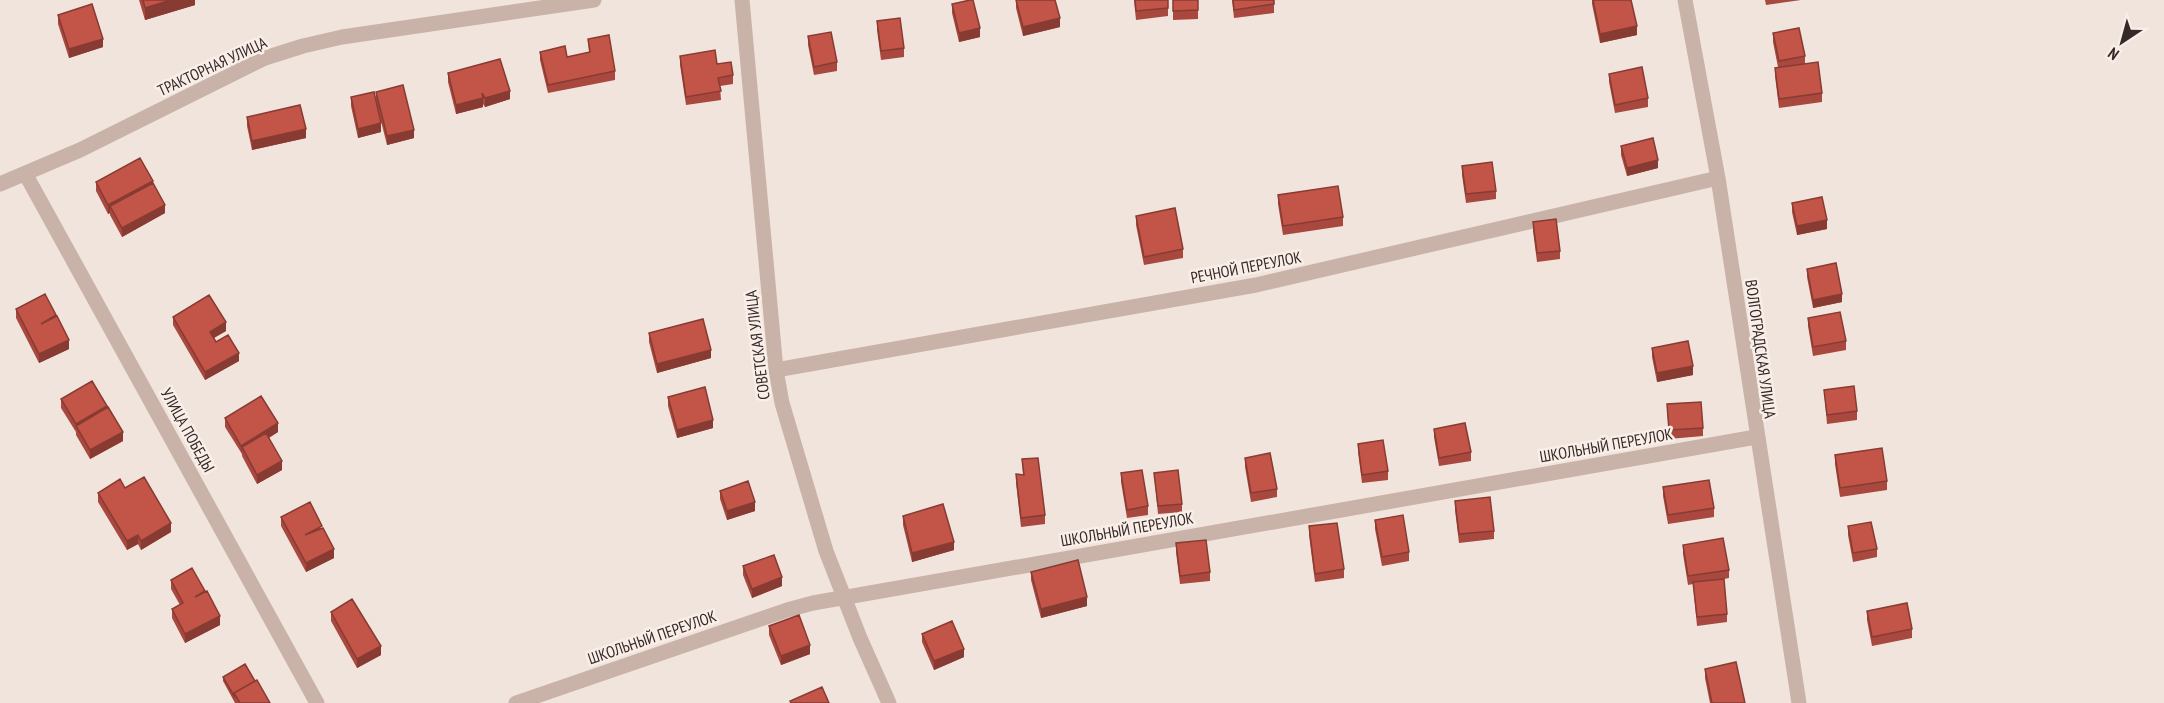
<svg xmlns="http://www.w3.org/2000/svg" width="2164" height="703" viewBox="0 0 2164 703" font-family="'PT Sans Narrow',sans-serif">
  <style>
    .lines { fill: none; stroke-linecap: round; stroke-linejoin: round }
    .street { stroke: #c9b2a8; stroke-width: 15 }
    .wall { fill: #a8483e }
    .shaded-wall { fill: #883b32 }
    .building { fill: #c35448; stroke: #883b32; stroke-width: 1.5 }
    .labels { text-anchor: middle; stroke-width: 5; stroke-linejoin: round; paint-order: stroke }
    .street-label { font-size: 16px; fill: #362a28; stroke: #f9efe8 }
  </style>
  <rect width="100%" height="100%" fill="#f1e4dc"/>
  <g class="lines">
    <path class="street" d="M742 0 776 370 782 403 826 551 860 638 889 703
      M1685 0 1718 178 1799 703
      M26 175 317 703
      M0 184 80 150 265 58 303 46 342 37 594 0
      M776 370 1256 285 1718 178
      M516 703 787 610 813 603 1756 437"/>
  </g>
  <path class="wall" d="M139 0H195V5L145 20Z
    M1016 0 1060 27 1023 36 1016 8Z
    M1134 0H1168V16L1136 20Z
    M1173 0H1198V19L1173 20Z
    M1232 0H1274V13L1234 18Z
    M1592 0H1631L1637 35 1600 43 1592 4Z
    M1765 0H1801L1766 5Z
    M952 4 980 37 959 42 952 13Z
    M58 15 103 47 69 58 58 24Z
    M877 21 904 48V57L881 60 877 30Z
    M1773 33 1805 56V64L1822 93V102L1779 108 1775 76V68L1778 67 1773 42Z
    M808 36 837 62V71L814 75 808 45Z
    M588 39 615 71V80L548 93 540 60V52L567 57 589 52Z
    M680 56 717 64 733 75V84L720 86 721 100 686 105 680 65Z
    M448 73 510 99 485 107 483 104V107L456 114 448 82Z
    M1609 74 1648 98V107L1615 113 1609 82Z
    M376 92 414 138 387 145 379 113 381 132 358 138 351 106V97L376 100Z
    M247 117 306 138 252 150 247 126Z
    M1621 146 1658 168 1627 176 1621 155Z
    M1462 166 1496 191V199L1466 203 1462 175Z
    M96 182 153 183 165 213 122 237 110 215V213L108 214 96 191Z
    M1278 195 1343 217V226L1283 235 1278 204Z
    M1792 203 1827 229 1797 235 1792 212Z
    M1136 216 1183 249V258L1144 265 1136 225Z
    M1533 222 1560 251V259L1537 262 1533 231Z
    M1807 269 1842 302 1813 308 1807 277Z
    M16 309 56 317 69 349 39 363 16 318Z
    M173 317 226 331 214 338 216 342 239 361 205 380 173 325Z
    M1808 318 1846 341V350L1813 356 1808 326Z
    M649 333 711 358 657 373 649 342Z
    M1652 348 1693 375 1657 382 1652 357Z
    M1824 390 1857 411V420L1827 424Z
    M668 397 713 428 677 438 668 406Z
    M61 399 107 408 123 441 90 459 76 435V432L61 408Z
    M1667 404 1703 428V436L1669 439Z
    M225 418 278 432 269 438 282 470 257 484 242 456V454L225 427Z
    M1434 429 1471 452V461L1439 466 1434 437Z
    M1358 444 1388 471V480L1362 483 1358 452Z
    M1835 455 1887 481V490L1840 497 1835 464Z
    M1245 458 1277 489V497L1251 502 1245 467Z
    M1022 459 1045 515V524L1021 527 1016 483V474L1023 475Z
    M1121 473 1148 506V515L1127 518 1121 482Z
    M1154 473 1182 504V512L1158 514Z
    M1663 487 1714 508V517L1668 524 1663 496Z
    M125 488 171 532 141 550 138 544 127 550 98 502V493Z
    M720 491 755 511 727 520 720 499Z
    M1455 501 1494 531V539L1459 543 1455 510Z
    M903 516 954 550 912 562 903 525Z
    M281 517 322 528 334 558 306 572 281 526Z
    M1375 520 1409 552V561L1382 566 1375 529Z
    M1309 526 1344 569V578L1315 582 1309 535Z
    M1848 526 1877 549V557L1853 562 1848 535Z
    M1176 543 1210 572V581L1180 584 1176 552Z
    M1683 545 1729 570V578L1724 579 1727 614V622L1697 626 1693 584 1688 585 1683 554Z
    M743 566 782 586 752 598 743 575Z
    M1031 572 1087 606 1041 618 1031 580Z
    M171 580 205 592 220 625 185 643 172 618V609L180 605 171 589Z
    M1867 611 1912 629V638L1872 646 1867 620Z
    M331 612 381 655 357 668 331 621Z
    M769 626 810 654 781 665 769 635Z
    M922 634 964 657 934 670 922 642Z
    M1705 669 1745 703H1710L1705 678Z
    M223 677 255 681 270 703H235L223 681Z"/>
  <path class="shaded-wall" d="M171 0H195V5L145 20V8Z
    M1060 18V27L1023 36V27Z
    M1637 26V35L1600 43V34Z
    M980 28V37L959 42V33Z
    M103 39V47L69 58V49Z
    M510 91V99L485 107V98Z
    M483 98V107L456 114V105Z
    M381 123V132L358 138V129Z
    M306 129V138L252 150V141Z
    M414 130V138L387 145V136Z
    M1658 160V168L1627 176V168Z
    M153 181V190L110 206V213L108 214V205Z
    M165 205V213L122 237V228Z
    M1827 220V229L1797 235V226Z
    M1842 294V302L1813 308V300Z
    M226 322V331L210 340V332Z
    M69 340V349L39 363V354Z
    M711 350V358L657 373V364Z
    M239 353V361L205 380V372Z
    M1693 366V375L1657 382V373Z
    M107 406V415L76 426V433V424Z
    M713 420V428L677 438V430Z
    M278 423V432L244 452 242 447 241 454V446Z
    M123 432V441L90 459V450Z
    M282 461V470L257 484V475Z
    M755 502V511L727 520V511Z
    M171 523V532L141 550V541Z
    M138 535V544L127 550V541Z
    M954 542V550L912 562V553Z
    M334 549V558L306 572V563Z
    M782 577V586L752 598V589Z
    M1087 597V606L1041 618V609Z
    M220 616V625L185 643V634Z
    M810 645V654L781 665V656Z
    M381 646V655L357 668V659Z
    M964 649V657L934 670V661Z"/>
  <path class="building" d="M143 0H171L145 8Z
    M970 0H973L980 28 959 33 952 4Z
    M1016 0H1055L1060 18 1023 27Z
    M1135 0H1168V8L1136 11Z
    M1173 0H1198V10L1173 11Z
    M1233 0H1274V4L1234 10Z
    M1593 0H1631L1637 26 1600 34Z
    M92 4 103 39 69 49 58 15Z
    M900 18 904 48 881 51 877 21Z
    M1799 28 1805 56 1779 61 1773 33Z
    M831 32 837 62 814 67 808 36Z
    M609 35 615 71 548 85 540 52 565 46 567 57 590 52 588 39Z
    M715 50 717 64 731 62 733 75 718 78 721 91 686 97 680 56Z
    M500 59 510 91 485 98 482 93 483 98 456 105 448 73Z
    M1818 62 1822 93 1779 99 1775 68Z
    M1642 67 1648 98 1615 105 1609 74Z
    M403 85 414 130 387 136 376 92Z
    M374 92 381 123 358 129 351 97Z
    M300 105 306 129 252 141 247 117Z
    M1653 138 1658 160 1627 168 1621 146Z
    M140 158 153 181 108 205 96 182Z
    M1492 162 1496 191 1466 194 1462 166Z
    M153 183 165 205 122 228 110 206Z
    M1338 186 1343 217 1283 226 1278 195Z
    M1822 197 1827 220 1797 226 1792 203Z
    M1175 208 1183 249 1144 257 1136 216Z
    M1556 219 1560 251 1537 253 1533 222Z
    M1836 263 1842 294 1813 300 1807 269Z
    M45 294 56 315 41 324 57 316 69 340 39 354 16 309Z
    M209 295 226 322 210 332 216 342 228 335 239 353 205 372 173 317Z
    M1840 312 1846 341 1813 347 1808 318Z
    M703 319 711 350 657 364 649 333Z
    M1688 341 1693 366 1657 373 1652 348Z
    M92 381 107 406 76 424 61 399Z
    M1854 386 1857 411 1827 415 1824 390Z
    M705 387 713 420 677 430 668 397Z
    M261 396 278 423 241 446 225 418Z
    M1701 402 1703 428 1669 430 1667 404Z
    M108 407 123 432 90 450 76 426Z
    M1465 423 1471 452 1439 458 1434 429Z
    M266 433 282 461 257 475 242 447Z
    M1383 440 1388 471 1362 475 1358 444Z
    M1882 448 1887 481 1840 488 1835 455Z
    M1270 453 1277 489 1251 493 1245 458Z
    M1038 458 1045 515 1021 518 1016 474 1024 475 1022 459Z
    M1142 470 1148 506 1127 510 1121 473Z
    M1178 470 1182 504 1158 506 1154 473Z
    M144 477 171 523 141 541 138 535 127 541 98 493 120 479 125 488Z
    M1709 480 1714 508 1668 515 1663 487Z
    M748 481 755 502 727 511 720 491Z
    M1490 497 1494 531 1459 534 1455 501Z
    M310 502 322 526 305 535 323 528 334 549 306 563 281 517Z
    M943 504 954 542 912 553 903 516Z
    M1403 515 1409 552 1382 557 1375 520Z
    M1871 522 1877 549 1853 553 1848 526Z
    M1337 523 1344 569 1315 574 1309 526Z
    M1723 538 1729 570 1688 576 1683 545Z
    M1206 540 1210 572 1180 576 1176 543Z
    M774 555 782 577 752 589 743 566Z
    M1078 560 1087 597 1041 609 1031 572Z
    M192 568 205 591 195 597 207 591 220 616 185 634 172 609 183 603 171 580Z
    M1724 579 1727 614 1697 617 1693 582Z
    M352 599 381 646 357 659 331 612Z
    M1907 603 1912 629 1872 637 1867 611Z
    M799 615 810 645 781 656 769 626Z
    M952 621 964 649 934 661 922 634Z
    M1736 662 1745 703H1712L1705 669Z
    M245 664 255 681 234 693V696L223 677Z
    M257 680 270 703H240L234 693Z
    M822 687 829 703H791L790 701Z"/>
  <g class="labels">
    <g class="street-label">
      <text transform="translate(212 66) rotate(-25)" y="6">ТРАКТОРНАЯ УЛИЦА</text>
      <text transform="translate(1246 267) rotate(-11)" y="6">РЕЧНОЙ ПЕРЕУЛОК</text>
      <text transform="translate(757 345) rotate(-97)" y="6">СОВЕТСКАЯ УЛИЦА</text>
      <text transform="translate(1761 349) rotate(82)" y="6">ВОЛГОГРАДСКАЯ УЛИЦА</text>
      <text transform="translate(188 430) rotate(61)" y="6">УЛИЦА ПОБЕДЫ</text>
      <text transform="translate(1606 445) rotate(-10)" y="6">ШКОЛЬНЫЙ ПЕРЕУЛОК</text>
      <text transform="translate(1127 529) rotate(-10)" y="6">ШКОЛЬНЫЙ ПЕРЕУЛОК</text>
      <text transform="translate(652 637) rotate(-19)" y="6">ШКОЛЬНЫЙ ПЕРЕУЛОК</text>
    </g>
  </g>
  <g transform="translate(2122 42) rotate(216)" stroke="#f9efe8" stroke-width="4.5" paint-order="stroke">
  <path d="M0-4.5L10 22L0 15L-10 22Z" fill="#362a28"/>
  <text y="-9" font-size="16" font-weight="bold" text-anchor="middle" fill="#362a28">N</text>
  </g>
</svg>
